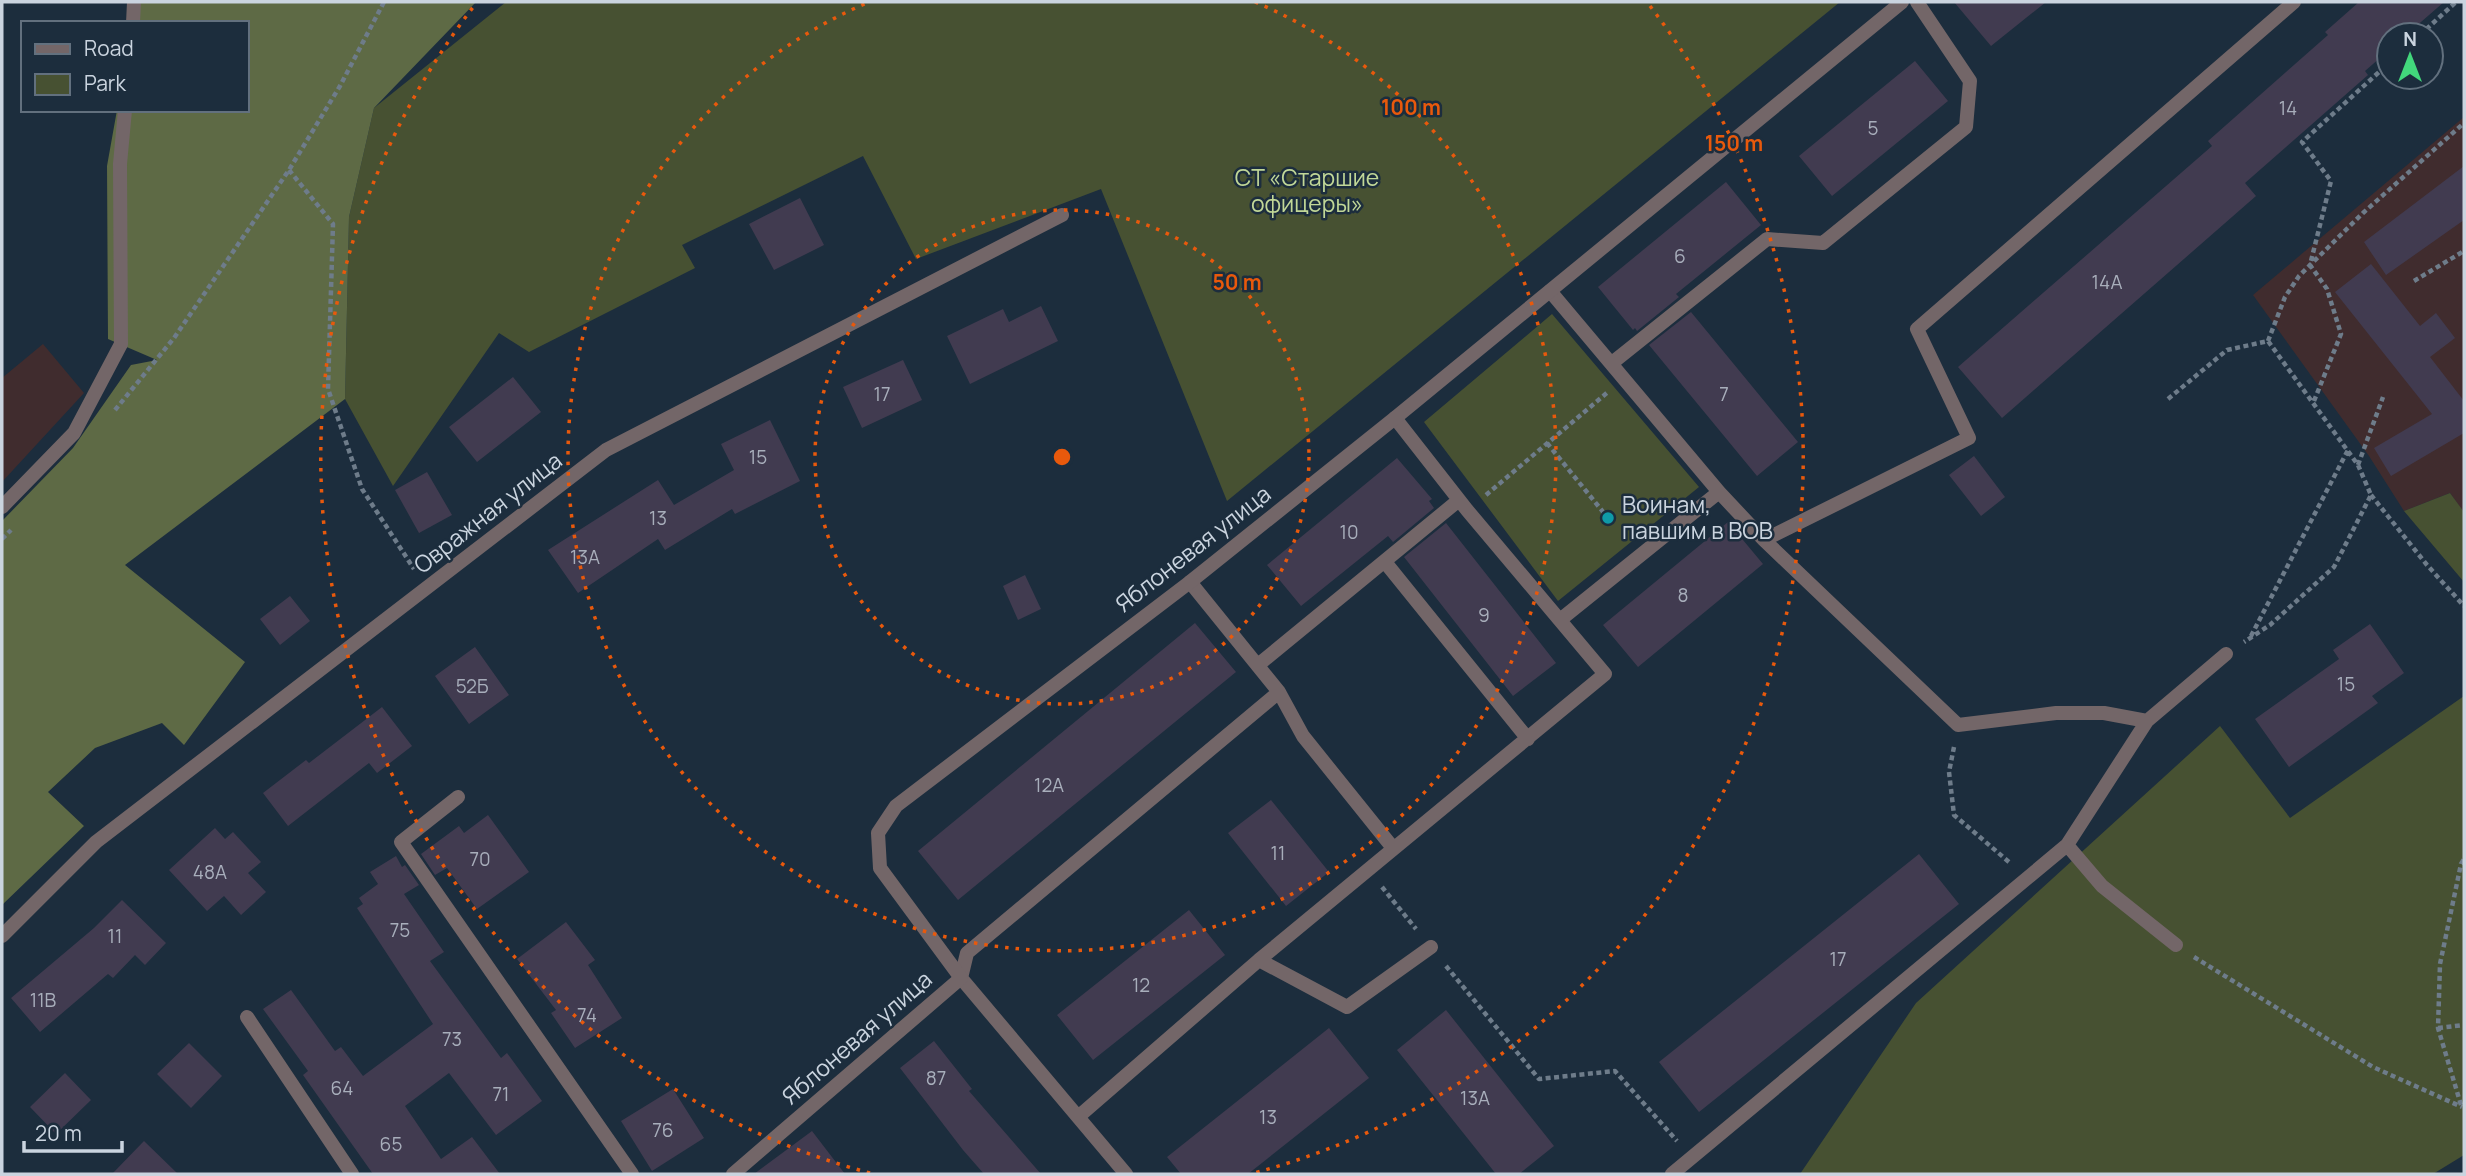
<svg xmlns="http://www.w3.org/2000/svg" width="2466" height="1176" viewBox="0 0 2466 1176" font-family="Manrope,sans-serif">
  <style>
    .industrial { fill: #402c2e }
    .green { fill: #475132 }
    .forest { fill: #5e6a45 }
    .building { fill: #413b50 }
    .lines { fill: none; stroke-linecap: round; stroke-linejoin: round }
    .path { stroke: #6e7c8a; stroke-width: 4.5; stroke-dasharray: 5 3.5; stroke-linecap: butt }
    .service { stroke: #736668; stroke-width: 14 }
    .minor { stroke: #736668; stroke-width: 14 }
    .tertiary { stroke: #736668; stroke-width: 14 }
    .ring { fill: none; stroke: #e8590c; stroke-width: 3.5; stroke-dasharray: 3.5 7 }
    .culture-dot { fill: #0f9aa8; stroke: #1c2d3d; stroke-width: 2.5 }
    .labels { text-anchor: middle; stroke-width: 5; stroke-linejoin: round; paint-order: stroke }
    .number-label { font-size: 19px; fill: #a8aebb }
    .park-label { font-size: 23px; fill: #c1d797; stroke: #1c2d3d }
    .poi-label { font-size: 23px; fill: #cad4df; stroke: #1c2d3d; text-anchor: start }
    .street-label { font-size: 23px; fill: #cad4df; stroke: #1c2d3d }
    .centre { fill: #e8590c; stroke: #1c2d3d; stroke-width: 3.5 }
    .ring-label { font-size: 21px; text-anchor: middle; font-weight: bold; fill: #e8590c; stroke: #1c2d3d; stroke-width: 5; stroke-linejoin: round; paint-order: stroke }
  </style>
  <rect width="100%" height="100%" fill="#1c2d3d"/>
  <path class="industrial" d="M2464 117V513L2450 493 2404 511 2369 456 2253 295Z
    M43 344 84 393 2 482V378Z"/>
  <path class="green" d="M506 2H1840L1227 501 1101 189 916 259 863 156 682 245 695 268 529 352 499 333 393 486 345 399 349 217 374 108Z
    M1552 314 1699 487 1558 601 1424 422Z
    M2450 493 2464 512V582L2404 511Z
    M2464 696V1155L2433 1174H1800L1916 1003 2220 726 2290 818Z"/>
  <path class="forest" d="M137 2H476L374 108 349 217 345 399 125 565 245 662 184 745 162 723 95 748 48 792 84 826 2 905V521L73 448 131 365 157 360 108 339 107 166 117 110H247V23H133Z"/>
  <path class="building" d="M1954 2H2046L1991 46Z
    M2359 2H2444L2406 35H2389V50L2365 71 2368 75 2245 183 2256 196 2002 418 1958 367 2212 146 2208 141 2328 35 2325 32Z
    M1915 61 1948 101 1832 196 1799 156Z
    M2464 166V220L2386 275 2364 242Z
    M1726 182 1761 225 1676 294 1679 297 1637 331 1635 328 1633 330 1598 287Z
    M800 198 824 245 774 270 749 224Z
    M2371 264 2420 326 2436 313 2455 338 2430 357 2464 401V433L2391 476 2374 448 2432 414 2335 292Z
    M1041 306 1058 341 970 384 947 336 1003 309 1009 322Z
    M1691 312 1798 442 1757 476 1649 345Z
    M903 360 922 400 862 428 843 387Z
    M513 377 541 412 477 462 449 427Z
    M770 420 800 481 735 514 732 509 665 550 658 539 578 593 548 550 658 480 674 505 734 470 721 444Z
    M1974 456 2005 497 1981 516 1949 475Z
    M1397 458 1432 499 1429 501 1434 508 1393 542 1388 536 1301 606 1267 565Z
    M427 472 452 515 419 533 395 490Z
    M1728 522 1763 564 1638 667 1603 625Z
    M1446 523 1556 663 1513 696 1404 557Z
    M1025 575 1041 609 1018 620 1003 586Z
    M290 596 310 621 280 645 260 619Z
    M1195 623 1236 672 958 900 918 851Z
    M2370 624 2404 673 2372 696 2378 703 2289 767 2255 719 2339 659 2333 650Z
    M475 647 509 695 469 724 435 676Z
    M382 707 412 746 377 773 369 763 288 826 263 793 306 760 309 763Z
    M1271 800 1329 872 1286 906 1228 833Z
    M488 815 529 872 477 909 447 868 435 875 421 854 459 826 464 833Z
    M215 828 225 839 233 832 261 862 248 873 266 892 241 915 224 896 207 911 169 870Z
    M1919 854 1959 904 1699 1112 1659 1062Z
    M396 856 402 867 405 865 419 885 404 894 444 952 430 961 501 1058 507 1053 542 1101 496 1135 449 1073 405 1106 441 1159 472 1137 500 1174H373L303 1075 308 1071 263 1009 291 990 335 1051 341 1047 363 1076 433 1024 357 908 363 904 359 898 378 884 370 872Z
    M122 900 166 943 145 965 135 955 113 978 108 974 40 1032 11 998 94 928Z
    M1189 910 1225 955 1093 1060 1057 1015Z
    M566 922 595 960 588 965 622 1018 575 1048 551 1013 556 1010 517 959Z
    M1446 1010 1554 1146 1519 1174H1496L1397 1050Z
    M1329 1028 1369 1078 1248 1174H1181L1167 1157Z
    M934 1041 972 1089 969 1091 1041 1174H984L963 1150 900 1068Z
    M189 1043 222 1076 191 1108 157 1074Z
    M65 1073 91 1100 56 1134 30 1107Z
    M673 1089 704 1138 652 1171 621 1121Z
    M812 1131 845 1174H754Z
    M144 1141 178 1174H112Z"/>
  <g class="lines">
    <path class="path" d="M2420 35 2456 2
      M289 170 333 224 328 389 362 489 414 569
      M2414 281 2464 251
      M2268 341 2285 297 2299 276 2363 213 2464 123
      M2168 399 2227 350 2268 341 2358 465 2371 495 2334 567 2270 625 2244 642
      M2314 401 2341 334 2327 289 2310 265 2331 181 2302 142 2389 63
      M115 410 174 338 289 170 340 86 384 2
      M1547 443 1608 518
      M2358 465 2383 397
      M1486 495 1608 392
      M2371 495 2427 565 2464 606
      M2 539 11 530
      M2251 636 2348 450
      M1954 747 1949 772 1954 815 2009 862
      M1382 887 1416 929
      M2194 957 2373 1067 2462 1107
      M1446 966 1539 1079 1615 1071 1677 1141
      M2438 1028 2464 1025
      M2461 1105 2438 1028 2440 964 2461 864 2464 859"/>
    <path class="service" d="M133 23 134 2
      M1550 291 1719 492 1764 540 1958 725 2056 713H2104L2147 721 2226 654
      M1612 363 1767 239 1823 243 1966 127 1970 81 1917 2
      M2 507 74 433 121 344 120 164 125 110
      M1764 540 1969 438 1917 329 2294 2
      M1385 562 1528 739
      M1560 620 1719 492
      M1258 665 1459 500
      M1279 692 1303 736 1393 848
      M2067 845 2102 886 2176 945
      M1259 960 1347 1007 1431 947
      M1078 1117 1259 960 1605 674 1467 510 1395 418
      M1126 1174 961 978 967 953 1279 692 1190 582
      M1672 1174 2067 845 2147 721"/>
    <path class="minor" d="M458 797 401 842 632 1174
      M2 936 96 842 606 450 1062 215
      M247 1017 352 1174"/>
    <path class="tertiary" d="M733 1174 961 978 880 868 878 833 896 806 1190 582 1395 418 1902 2"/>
  </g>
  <g class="ring">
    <circle cx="1062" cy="457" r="247"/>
    <path d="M1255 2A494 494 0 1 1 869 2"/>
    <path d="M870 1173A741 741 0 0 1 474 6M1650 6A741 741 0 0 1 1254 1173"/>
  </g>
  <circle class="culture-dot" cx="1608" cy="518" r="7"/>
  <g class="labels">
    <g class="number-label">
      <text x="2288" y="115">14</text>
      <text x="1873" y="135">5</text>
      <text x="1680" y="263">6</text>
      <text x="2107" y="289">14А</text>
      <text x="882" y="401">17</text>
      <text x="1724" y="401">7</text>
      <text x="758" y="464">15</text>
      <text x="658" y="525">13</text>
      <text x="1349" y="539">10</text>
      <text x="585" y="564">13А</text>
      <text x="1683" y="602">8</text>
      <text x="1484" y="622">9</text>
      <text x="2346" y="691">15</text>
      <text x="472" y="693">52Б</text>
      <text x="1049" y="792">12А</text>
      <text x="1278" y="860">11</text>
      <text x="480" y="866">70</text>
      <text x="210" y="879">48А</text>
      <text x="400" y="937">75</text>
      <text x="115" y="943">11</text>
      <text x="1838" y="966">17</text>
      <text x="1141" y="992">12</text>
      <text x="43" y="1007">11В</text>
      <text x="587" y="1022">74</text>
      <text x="452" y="1046">73</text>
      <text x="936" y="1085">87</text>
      <text x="342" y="1095">64</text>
      <text x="501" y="1101">71</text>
      <text x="1475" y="1105">13А</text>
      <text x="1268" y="1124">13</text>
      <text x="663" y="1137">76</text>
      <text x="391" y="1151">65</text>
    </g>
    <g class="park-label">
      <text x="1307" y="186">СТ «Старшие<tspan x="1307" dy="26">офицеры»</tspan></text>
    </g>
    <g class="poi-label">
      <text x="1622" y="513">Воинам,<tspan x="1622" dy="26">павшим в ВОВ</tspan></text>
    </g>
    <g class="street-label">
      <text transform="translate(488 513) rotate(-38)" y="8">Овражная улица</text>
      <text transform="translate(1193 549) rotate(-38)" y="8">Яблоневая улица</text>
      <text transform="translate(857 1038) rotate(-41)" y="8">Яблоневая улица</text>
    </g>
  </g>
  <circle cx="1062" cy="457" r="10" class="centre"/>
  <g class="ring-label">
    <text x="1411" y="115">100 m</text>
    <text x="1734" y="151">150 m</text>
    <text x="1237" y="290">50 m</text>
  </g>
  <rect width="2466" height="1176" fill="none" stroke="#cad4df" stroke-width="7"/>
  <rect x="21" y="21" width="228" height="91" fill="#1c2d3d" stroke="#62707e" stroke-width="2"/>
  <rect x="35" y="44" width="35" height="10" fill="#736668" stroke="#62707e" stroke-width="2"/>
  <text x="84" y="56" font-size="21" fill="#cad4df">Road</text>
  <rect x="35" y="74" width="35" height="21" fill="#475132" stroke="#62707e" stroke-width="2"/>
  <text x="84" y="91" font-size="21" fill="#cad4df">Park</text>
  <g transform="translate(2410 56)"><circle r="33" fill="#1c2d3d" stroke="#62707e" stroke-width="2"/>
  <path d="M0-5L12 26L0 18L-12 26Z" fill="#42d77c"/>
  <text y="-10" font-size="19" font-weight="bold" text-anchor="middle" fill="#cad4df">N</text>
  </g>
  <path d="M24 1141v10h98v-10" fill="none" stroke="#cad4df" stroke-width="3.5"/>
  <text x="35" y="1141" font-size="21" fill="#cad4df" stroke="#1c2d3d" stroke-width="5" paint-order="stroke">20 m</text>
</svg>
